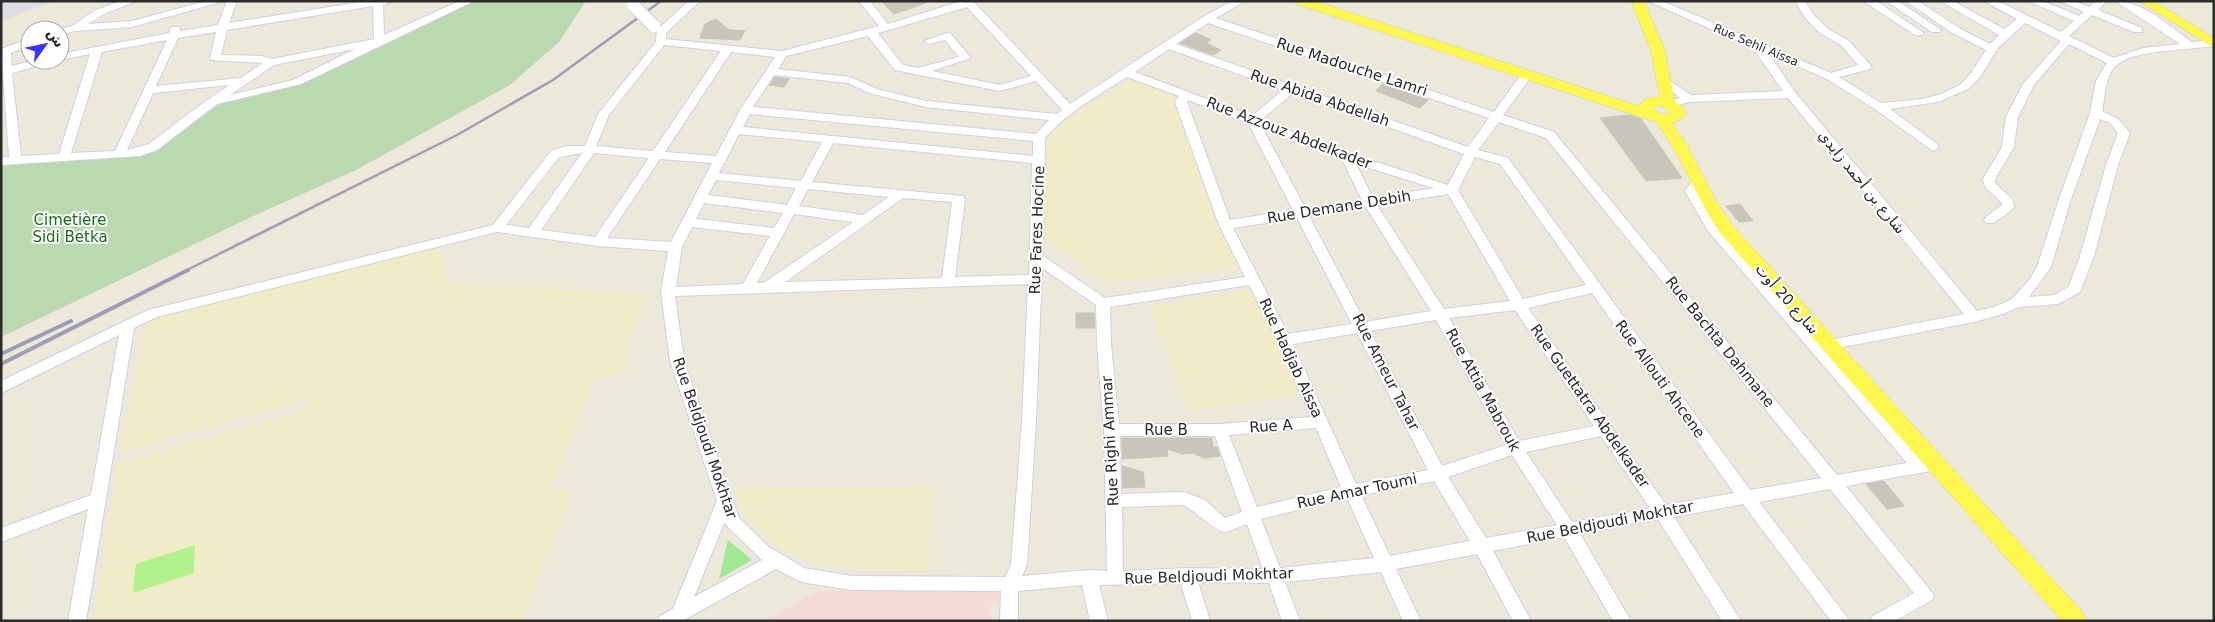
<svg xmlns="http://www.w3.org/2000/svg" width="2215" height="622" viewBox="0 0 2215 622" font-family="'DejaVu Sans','Noto Naskh Arabic',sans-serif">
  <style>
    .industrial { fill: #e0dce5 }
    .education { fill: #f1ecc8 }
    .medical { fill: #f5dbd6 }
    .green { fill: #9ee992 }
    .cemetery { fill: #bbd9b0 }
    .pitch { fill: #b2f18c }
    .building { fill: #c8c5ba; stroke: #c9c5b4 }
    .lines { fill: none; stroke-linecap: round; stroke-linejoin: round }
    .minor-casing { stroke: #d0cfe4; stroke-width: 2 }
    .major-casing { stroke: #ccc; stroke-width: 1 }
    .minor { fill: #fff; fill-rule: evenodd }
    .major { fill: #fdf750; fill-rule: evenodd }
    .rail-far1 { stroke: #9e9db6; stroke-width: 2.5 }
    .rail { stroke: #9e9db6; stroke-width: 4 }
    .minor-bridge-casing { stroke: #d0cfe4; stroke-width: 14; stroke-linecap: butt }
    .minor-bridge { stroke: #fff; stroke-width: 12 }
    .labels { text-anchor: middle; stroke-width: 4; stroke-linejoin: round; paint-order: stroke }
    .far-street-label { font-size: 12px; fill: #2a2a2a; stroke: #fff }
    .street-label { font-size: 15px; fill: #2a2a2a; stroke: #fff }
    .park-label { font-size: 15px; fill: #146d14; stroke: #fff }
  </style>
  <rect width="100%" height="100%" fill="#ede9da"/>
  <path class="industrial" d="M1 1H55L1 21Z"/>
  <path class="education" d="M1135 76 1170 88 1241 260 1233 268 1106 282 1044 236 1048 148 1055 132 1071 116Z
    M438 247 448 284 647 294 626 347 629 370 594 378 550 491 573 490 521 621H95L118 464 303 411 312 398 120 452 147 321Z
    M1253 288 1302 393 1188 411 1151 306Z
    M934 487 926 571 856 568 808 562 773 543 746 517 734 489Z"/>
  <path class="medical" d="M1000 590 999 603H991V621H764L818 591Z"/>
  <path class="green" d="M728 540 752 560 719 579Z"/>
  <path class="cemetery" d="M475 1H586L559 42 510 85 356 170 249 218 1 337V165L135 156 201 114 228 100 295 85Z"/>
  <path class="pitch" d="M195 545 194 573 133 593 136 564Z"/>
  <path class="building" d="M881 1H926V3L894 14Z
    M716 19 729 30 745 31 740 40 700 38 705 24Z
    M1196 33 1211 40 1206 43 1221 50 1213 55 1180 43Z
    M775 77 789 79 784 87 769 85Z
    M1382 84 1406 92 1428 100 1420 108 1376 91Z
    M1630 115 1641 119 1682 178 1646 181 1600 118Z
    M1740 204 1753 221 1739 222 1726 206Z
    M1076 313H1094L1095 328H1076Z
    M1122 438H1212L1213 447H1217L1220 456 1204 458 1193 453 1182 454 1167 449 1168 456 1122 459Z
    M1122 466 1143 472 1145 487 1123 488Z
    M1884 481 1904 506 1887 509 1866 484Z"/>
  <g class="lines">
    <g class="minor-casing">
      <path id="minor" d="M121 1H137L104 14 88 24 132 21 206 1H224L132 27 75 31 60 35V30H56L72 26 96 10Z
        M227 1H237L229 23 367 1H393L383 5 384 35 460 1H474L301 84 217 104 157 150 140 156 1 165V157H9L1 49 30 38V45L11 53 12 66 35 60H53L52 62 12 73 21 156 59 154 90 54 60 60V54L169 33 171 27H179L180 31 218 25ZM373 6 374 39 272 59 262 56 221 55 227 30ZM216 32 210 58 211 60 263 63 241 78 156 86 178 38ZM167 40 115 151 71 153 102 52ZM355 49 293 80 230 95 274 65ZM229 85 188 114 149 144 127 150 153 93Z
        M689 1H700L666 33V39L782 51 879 26 859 1H870L888 24 962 1H973L1070 104 1203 17 1232 1H1245L1216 18 1494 112 1523 72H1531L1533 74 1503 115 1554 132 1837 475 1907 463 1708 231 1685 191 1694 179 1698 178 1704 182 1697 191 1718 225 1820 342 1964 314 1788 98 1689 102 1671 107 1667 106V102L1680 98 1660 81 1666 78 1691 95 1783 91 1753 48 1648 1H1662L1831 73 1858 65 1841 45 1820 33 1806 19 1795 1H1805L1814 15 1828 29 1849 41 1872 67 1870 69 1839 77 1881 103 1923 99 1941 94 1960 85 1972 72 1986 50 1951 32 1906 1H1918L1959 28 1990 44 1999 35 1940 1H1953L2004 29 2017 19 1984 1H1998L2061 32 2074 21 2028 1H2043L2079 16 2084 12 2060 1H2075L2089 7 2096 1H2107L2098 10 2142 28V32H2134L2092 15 2069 36 2114 58 2143 48 2180 44 2115 1C2143 1 2169 26 2192 42L2212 40 2214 46C2189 50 2138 49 2118 64 2105 73 2105 97 2102 111L2118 119 2130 133 2118 165 2094 256 2080 292 2058 304 2019 307 2003 314 1974 322 1827 350 1923 460 1936 458 1941 460 1944 464 1941 468 1936 470 1846 486 1934 595 1932 600 1895 621H1870L1873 616 1914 593 1830 489 1759 502 1850 621H1831L1743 504 1674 517 1741 621H1722L1658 519 1580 534 1631 621H1613L1564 537 1493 551 1531 621H1513L1477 554 1396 569 1421 621H1403L1381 572 1285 582 1300 621H1282L1269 583 1198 582 1210 621H1192L1181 583 1099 585 1108 621H1090L1082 585 1018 591V621H1000L1001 591 852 590 801 582 776 569 682 621H657L660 616 673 609 717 501 670 361 661 292 668 251 598 246 497 232 157 317 134 328 86 621H68L88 509 1 542V528L91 495 119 335 1 393V381L148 310 493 225 551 151 566 146H585L598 114 656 42 657 30ZM967 7 1031 76 1000 85 932 71 971 58 951 34 947 33 924 41 929 44 945 40 959 57 918 68 903 65 878 33ZM1208 23 1489 118 1468 147 1176 44ZM2025 23 2061 41 2023 84 2006 117 2002 147 1983 179 1985 187 2003 204 1986 217 1984 220 1986 223H1994L2014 208 2013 200 1995 183V179L2014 147 2018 117 2034 85 2069 44 2107 63 2096 81 2090 113 2058 202 2037 267 2030 279 2012 299 1994 307 1977 311 1795 92 1769 54 1827 79 1875 109 1933 151 1939 147 1937 144 1890 109 1938 102 1968 89 1980 77 1998 48ZM868 36 895 70 1000 91 1036 81 1062 110 1057 114 926 101 877 89 850 77 778 69 786 56ZM664 45 721 51 653 151 596 146 609 115ZM1169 49 1283 90 1252 116 1135 72ZM731 52 775 57 740 110 716 156 665 152ZM774 75 848 83 869 93 926 107 1049 120 1036 134 753 107ZM1127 77 1179 96 1175 102 1219 225 1245 277 1105 298 1043 256 1045 138C1067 112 1099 95 1127 77ZM1293 93 1464 154 1448 185 1351 154 1261 120ZM1188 100 1248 123 1293 210 1230 220 1187 102ZM750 114 1033 141V156L743 127ZM2100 119 2110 123 2118 133 2106 165 2080 256 2069 286 2055 295 2029 297 2051 267 2070 202ZM1499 122 1546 138 1821 478 1750 490 1508 158 1478 150ZM1263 129 1342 159 1362 200 1305 208ZM739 134 822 142 801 181 719 173ZM833 143 1032 163 1029 275 955 277 965 199 963 196 812 182ZM582 153 529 228 506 225 559 157ZM594 153 649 158 595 237 541 230ZM1475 157 1500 164 1586 285 1523 299 1458 190ZM660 159 712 163 671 242 607 238ZM1356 164 1434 188 1373 198ZM716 180 796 188 787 205 708 195ZM808 189 889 197 863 215 799 206ZM1448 194 1510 301 1444 309 1377 205ZM903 198 952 202 942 278 785 282ZM704 203 783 213 774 228 696 219ZM1366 207 1431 311 1365 322 1309 216ZM794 214 853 222 765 282 757 283ZM1297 218 1352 324 1288 334 1233 228ZM692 227 770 236 743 284 676 287 682 247ZM1042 268 1096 305 1097 344 1104 430 1107 571 1089 570 1022 576 1027 565 1036 421ZM1028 284 1022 421 1011 565 1005 577 852 576 804 568 769 547 739 518 684 361 675 296ZM1249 285 1277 340 1311 417 1220 424H1119L1111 344 1110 307ZM1592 293 1734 493 1666 505 1528 308ZM1515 310 1594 426 1519 441 1449 318ZM1436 320 1506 445 1442 466 1370 331ZM1357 333 1428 470 1356 484 1293 344ZM1316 428 1341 487 1257 507 1229 435ZM1120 436H1215L1242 512 1225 518 1205 500 1184 492 1121 494ZM1601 436 1650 508 1572 522 1526 452ZM1512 455 1557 525 1486 538 1448 477ZM1434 481 1470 541 1390 556 1361 495ZM1347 498 1374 558 1280 568 1261 519ZM1183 505C1193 509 1218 533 1225 532 1232 531 1240 526 1247 524L1263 569 1187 568 1123 571 1122 507ZM724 523 762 560 694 597Z
        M1863 1H1876L1924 33 1923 35H1915Z
        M1886 1H1898L1941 30 1940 32H1932Z"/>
    </g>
    <g class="major-casing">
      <path id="major" d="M1295 1H1315L1639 106C1643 98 1651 97 1660 97L1651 51 1631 1H1644L1665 51 1675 102 1683 107 1686 114 1680 120 1672 123 1687 145 1717 203 1733 226 2084 614 2087 621H2062L1721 234C1696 198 1682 156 1656 122L1296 4ZM1655 106H1662L1671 113 1661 114 1654 109Z
        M2139 1H2154L2214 38V48Z"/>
    </g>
    <use href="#minor" class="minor"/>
    <use href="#major" class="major"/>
    <path class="rail-far1" d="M185 271 457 135 553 80 661 1"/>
    <path class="rail" d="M1 354 71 321
      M1 364 188 270"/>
    <g class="minor-bridge-casing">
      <path id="minor-bridge" d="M633 5 654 26"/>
    </g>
    <use href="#minor-bridge" class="minor-bridge"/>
  </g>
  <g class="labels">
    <g class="far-street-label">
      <text transform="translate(1756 45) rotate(23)" y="4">Rue Sehli Aissa</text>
    </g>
    <g class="street-label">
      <text transform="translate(1352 67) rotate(18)" y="5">Rue Madouche Lamri</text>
      <text transform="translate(1320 98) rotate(19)" y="5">Rue Abida Abdellah</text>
      <text transform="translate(1289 133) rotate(21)" y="5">Rue Azzouz Abdelkader</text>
      <text transform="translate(1862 182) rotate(51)" y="5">شارع بن أحمد زايدي</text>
      <text transform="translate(1339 207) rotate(-9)" y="5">Rue Demane Debih</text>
      <text transform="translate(1037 230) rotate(-88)" y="5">Rue Fares Hocine</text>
      <text transform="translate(1787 299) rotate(49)" y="5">شارع 20 أوت</text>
      <text transform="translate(1720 342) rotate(51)" y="5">Rue Bachta Dahmane</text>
      <text transform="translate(1291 358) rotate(65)" y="5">Rue Hadjab Aissa</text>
      <text transform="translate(1386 372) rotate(63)" y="5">Rue Ameur Tahar</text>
      <text transform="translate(1660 379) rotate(54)" y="5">Rue Allouti Ahcene</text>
      <text transform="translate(1483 390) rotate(61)" y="5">Rue Attia Mabrouk</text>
      <text transform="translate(1590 406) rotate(55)" y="5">Rue Guettatra Abdelkader</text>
      <text transform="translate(1271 426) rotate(-4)" y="5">Rue A</text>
      <text x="1166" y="435">Rue B</text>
      <text transform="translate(705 438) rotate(71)" y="5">Rue Beldjoudi Mokhtar</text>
      <text transform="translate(1110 441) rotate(-93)" y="5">Rue Righi Ammar</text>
      <text transform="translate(1357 491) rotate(-12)" y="5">Rue Amar Toumi</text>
      <text transform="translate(1610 522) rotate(-11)" y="5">Rue Beldjoudi Mokhtar</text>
      <text transform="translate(1209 576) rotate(-2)" y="5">Rue Beldjoudi Mokhtar</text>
    </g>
    <g class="park-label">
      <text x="70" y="225">Cimetière<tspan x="70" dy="17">Sidi Betka</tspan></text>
    </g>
  </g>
  <rect width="2215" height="622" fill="none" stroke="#2a2a2a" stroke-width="5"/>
  <g transform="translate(45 45) rotate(57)"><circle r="24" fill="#ffffff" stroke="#aaaaaa"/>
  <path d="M0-4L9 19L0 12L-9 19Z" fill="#3935ff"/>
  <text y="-8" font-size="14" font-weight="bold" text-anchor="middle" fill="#2a2a2a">ش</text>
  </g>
</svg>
